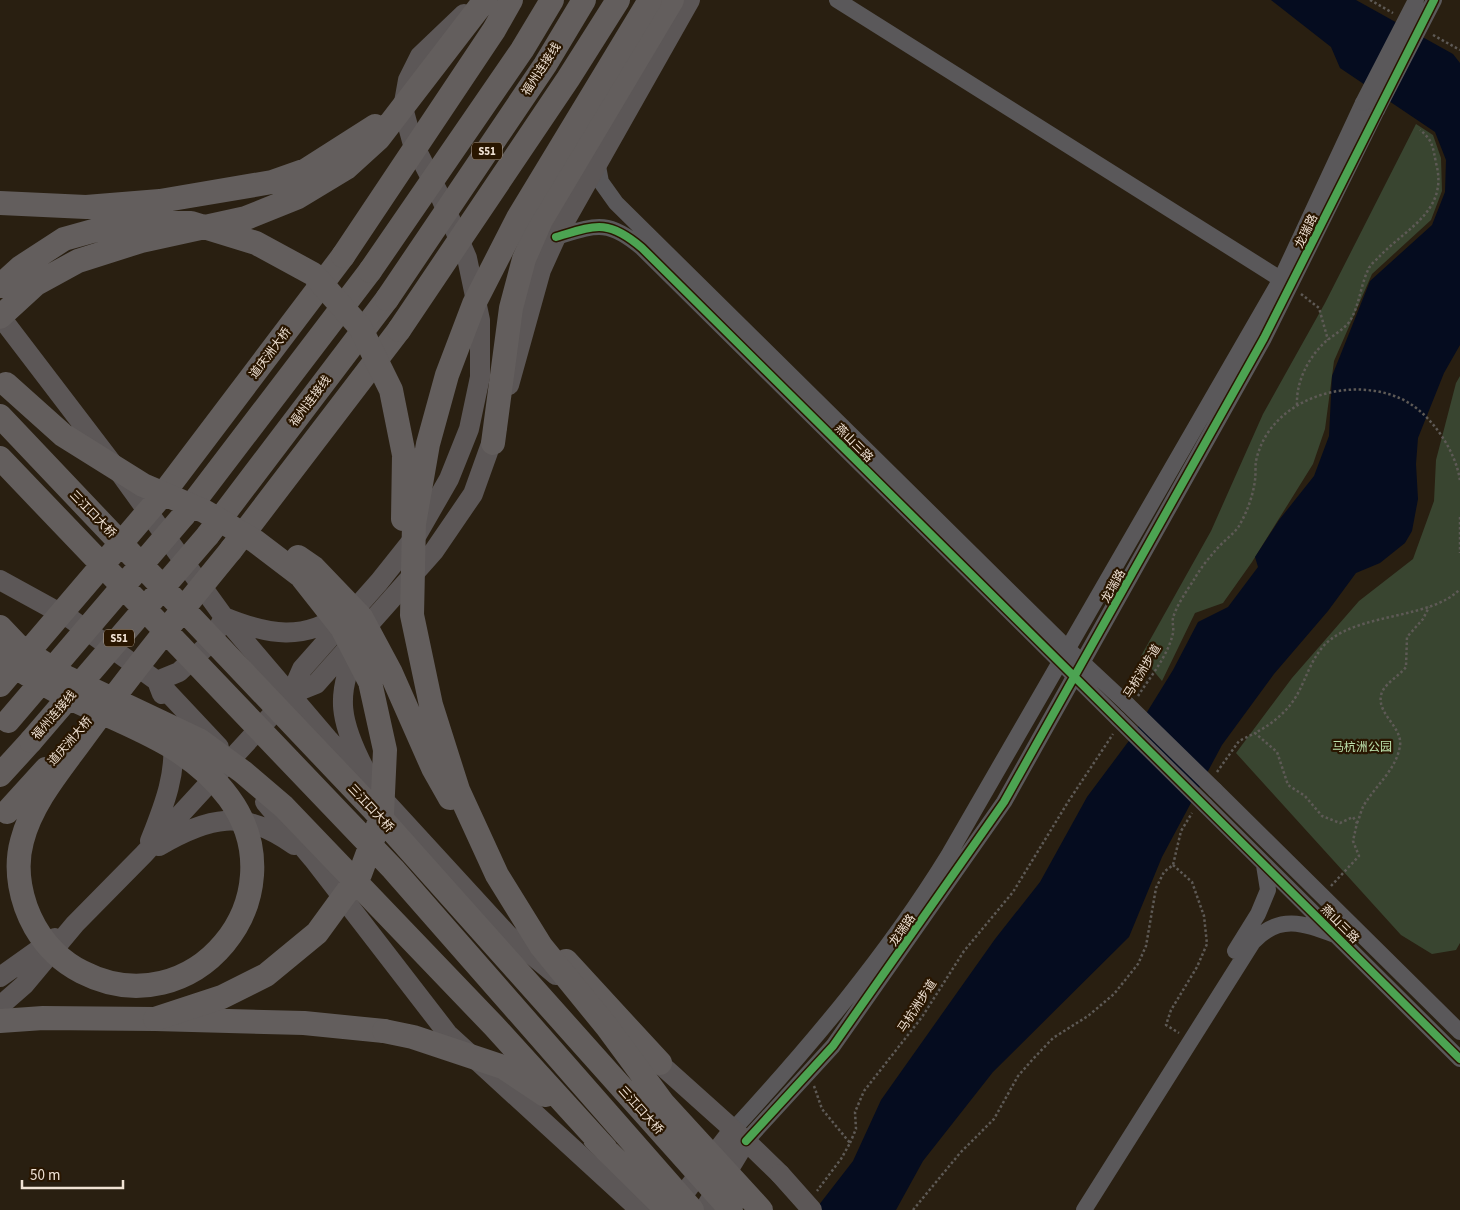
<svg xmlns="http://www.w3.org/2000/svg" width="1460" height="1210" viewBox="0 0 1460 1210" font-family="'Source Sans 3','Noto Sans SC',sans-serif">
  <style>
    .green { fill: #394530 }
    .water { fill: #050c1f }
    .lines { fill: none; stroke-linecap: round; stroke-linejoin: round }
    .path { stroke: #5e5a56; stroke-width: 2.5; stroke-dasharray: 2.5 2.5; stroke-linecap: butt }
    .minor { stroke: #5a585a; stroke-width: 16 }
    .major { stroke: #5c5757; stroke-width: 20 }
    .highway { stroke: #635e5d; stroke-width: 24 }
    .minor-bridge { stroke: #5a585a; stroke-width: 16 }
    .major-bridge { stroke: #5c5757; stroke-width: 20 }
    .highway-bridge { stroke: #635e5d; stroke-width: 24 }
    .cycleway-casing { stroke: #291600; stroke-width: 11 }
    .cycleway { stroke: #4ca352; stroke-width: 8 }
    .labels { text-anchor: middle; stroke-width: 4.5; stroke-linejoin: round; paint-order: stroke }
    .shield { fill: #291600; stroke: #b4a594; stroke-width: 1 }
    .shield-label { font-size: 11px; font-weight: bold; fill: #f0e2d4 }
    .street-label { font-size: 12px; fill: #f0e2d4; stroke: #291600 }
    .park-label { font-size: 12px; fill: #bce1ac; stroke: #291600 }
  </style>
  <rect width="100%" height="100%" fill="#291f11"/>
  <path class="green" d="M1416 124 1433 135 1441 158 1442 191 1431 220 1372 274 1334 361 1325 429 1313 464 1252 562 1223 603 1195 613 1162 681 1141 656 1211 531 1263 414 1325 303Z
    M1460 376V943L1456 950 1432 954 1401 935 1236 753 1292 678 1359 601 1413 559 1434 501 1436 460 1456 383Z"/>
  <path class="water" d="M1271 0H1356L1453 54 1460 63V345L1444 373 1418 438 1416 464 1418 499 1412 531 1405 543 1380 563 1356 573 1328 611 1274 674 1222 745 1162 857 1129 937 993 1072 923 1161 896 1210H815L853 1161 881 1100 995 939 1040 882 1087 797 1131 738 1173 670 1198 622 1228 607 1258 567 1255 557 1279 520 1314 476 1329 436 1332 376 1370 281 1432 225 1445 192 1446 160 1435 132 1340 68 1331 47Z"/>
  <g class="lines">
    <path class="path" d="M1370 0 1393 13
      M1433 35 1460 50
      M1301 294 1319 308 1328 340
      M1297 405C1296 383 1307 360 1323 344 1332 335 1345 330 1351 319 1360 303 1361 283 1369 268 1371 264 1376 260 1379 257 1406 228 1449 211 1436 163 1433 148 1433 140 1420 130
      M1460 517V553
      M1138 696C1150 677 1168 656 1173 633 1174 628 1172 623 1173 618 1176 606 1188 589 1195 578 1200 569 1208 559 1215 551 1222 542 1233 535 1239 526 1247 512 1253 496 1255 480 1256 474 1255 467 1256 461 1269 400 1345 376 1397 397 1427 408 1456 449 1460 481
      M1217 772 1239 741 1255 733
      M1357 823C1360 817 1361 810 1364 805 1376 785 1396 770 1400 746 1403 726 1374 713 1382 692 1387 682 1399 676 1406 667L1407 637 1423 619 1429 607
      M1173 865 1192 882 1204 916 1207 944 1197 967 1171 1010 1166 1025 1179 1033
      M1331 886 1359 856 1353 841 1357 823 1353 817 1340 823 1322 816 1305 796 1288 785 1277 752 1255 733C1272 724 1287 712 1297 695 1307 677 1313 653 1330 640 1364 613 1433 618 1460 589
      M814 1086 822 1109 850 1143 841 1159 817 1191
      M850 1143 856 1129 855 1112 864 1091 922 1017 964 951 1013 892 1068 802 1113 734
      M913 1210 960 1153 994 1119 1018 1076 1033 1059 1053 1038 1088 1016 1114 994 1138 964 1146 946 1156 888 1164 872 1173 865 1181 831 1192 813"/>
    <path class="minor" d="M837 0 1290 285
      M597 161 601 182 616 203 1067 648 1127 704
      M556 237C596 225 608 219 642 248L1118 719
      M1215 790 1460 1032
      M1205 805 1460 1059
      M1235 951 1258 914 1268 890 1264 865
      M733 1130C812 1044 887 955 948 856L1281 279 1363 103
      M746 1141 833 1046 1004 802 1264 338 1377 110
      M1084 1210 1253 942C1279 914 1303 923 1335 935"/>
    <path class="major" d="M0 316 122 476 224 617 328 739 508 935 556 975
      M509 385 541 270 556 237 690 0
      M0 580 71 619 157 681 219 747
      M359 647C333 694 341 724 365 770
      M162 694 157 681 179 672 211 642 224 617C268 635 304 642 345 612
      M291 694 316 684 434 551 473 494 497 427
      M265 802 313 859 448 1034 640 1210
      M150 841C163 808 178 772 172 736
      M159 846C209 817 243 808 294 845
      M0 977 55 938
      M0 1006 24 985 75 924 144 854 291 694 302 669 379 582 418 533 449 479 469 429 480 377V320L467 258 441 198 412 141 403 108 408 80 420 56 464 14
      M649 1054 746 1141 780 1174
      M672 1209 733 1130
      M704 1210 746 1141"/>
    <path class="highway" d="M493 443 511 308 524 259 541 220 672 0
      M163 494 343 256
      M184 515 370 271
      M208 535 387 299
      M231 550 399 330
      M0 775 31 741
      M566 961 660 1063
      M0 1021 43 1018 155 1019 304 1023 384 1031"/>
    <path class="minor-bridge" d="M1363 103 1416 0
      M1377 110 1434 0
      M1127 704 1215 790
      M1118 719 1205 805"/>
    <path class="major-bridge" d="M780 1174 812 1210"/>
    <path class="highway-bridge" d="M650 0 518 218 474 304 447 375 428 444 414 524 412 615 431 705 458 790 497 875 541 946 607 1027 663 1103 761 1210
      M0 203 86 207 160 201 272 182 306 170 375 126
      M343 256 494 30 511 0
      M370 271 522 50 552 0
      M0 286 21 267 64 239 125 222 191 223 256 243 313 274 360 327 391 390 404 455 403 519
      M387 299 545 65 584 0
      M0 317 36 284 78 261 141 241 246 218 298 197 346 168 379 138 485 0
      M399 330 568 79 618 0
      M6 384 63 435 143 485 204 511 255 541 301 576 342 628 370 682 385 750 382 815 360 874 317 933 266 975 222 997 155 1019
      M0 416 373 809 731 1210
      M0 458 393 869 692 1210
      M298 557 314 568 361 617 391 673 433 768 450 798
      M0 627 19 647 66 677 199 740 243 772 284 807 494 1026 606 1149
      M0 656C24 674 49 688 76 701 131 727 191 746 229 798 301 897 193 1029 82 972 62 962 46 946 35 927 21 902 14 870 22 841 32 802 61 769 84 737 131 673 181 611 231 550
      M0 685 163 494
      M8 721 184 515
      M31 741 208 535
      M7 812 46 769
      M384 1031 413 1037 503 1067 545 1095
      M595 1139 667 1210"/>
    <g class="cycleway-casing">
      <path id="cycleway" d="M556 237C596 225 608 219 642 248L1460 1059
        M746 1141 833 1046 1004 802 1264 338 1434 0"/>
    </g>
    <use href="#cycleway" class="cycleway"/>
  </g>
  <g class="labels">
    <g class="shield">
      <rect x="472" y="142.5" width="30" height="17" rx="4"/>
      <rect x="104" y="629.5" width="30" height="17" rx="4"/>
    </g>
    <g class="shield-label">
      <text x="487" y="155">S51</text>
      <text x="119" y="642">S51</text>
    </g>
    <g class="street-label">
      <text transform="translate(541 69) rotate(-57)" y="4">福州连接线</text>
      <text transform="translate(1306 231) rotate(-64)" y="4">龙瑞路</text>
      <text transform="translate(270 353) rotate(-53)" y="4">道庆洲大桥</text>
      <text transform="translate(310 401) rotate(-53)" y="4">福州连接线</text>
      <text transform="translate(854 443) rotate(45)" y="4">燕山三路</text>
      <text transform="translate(93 514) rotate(46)" y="4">三江口大桥</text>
      <text transform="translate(1113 586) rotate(-61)" y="4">龙瑞路</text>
      <text transform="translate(1142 671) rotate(-59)" y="4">马杭洲步道</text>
      <text transform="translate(54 715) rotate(-49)" y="4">福州连接线</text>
      <text transform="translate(70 741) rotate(-49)" y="4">道庆洲大桥</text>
      <text transform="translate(371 808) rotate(47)" y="4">三江口大桥</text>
      <text transform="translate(1340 924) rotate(45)" y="4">燕山三路</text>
      <text transform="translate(902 930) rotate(-55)" y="4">龙瑞路</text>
      <text transform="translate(917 1006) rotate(-57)" y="4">马杭洲步道</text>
      <text transform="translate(641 1110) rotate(48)" y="4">三江口大桥</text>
    </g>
    <g class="park-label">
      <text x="1362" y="751">马杭洲公园</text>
    </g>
  </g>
  <path d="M22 1180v8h101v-8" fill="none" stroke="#f0e2d4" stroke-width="2.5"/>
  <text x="30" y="1180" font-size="15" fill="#f0e2d4" stroke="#291600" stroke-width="4" paint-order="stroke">50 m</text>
</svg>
